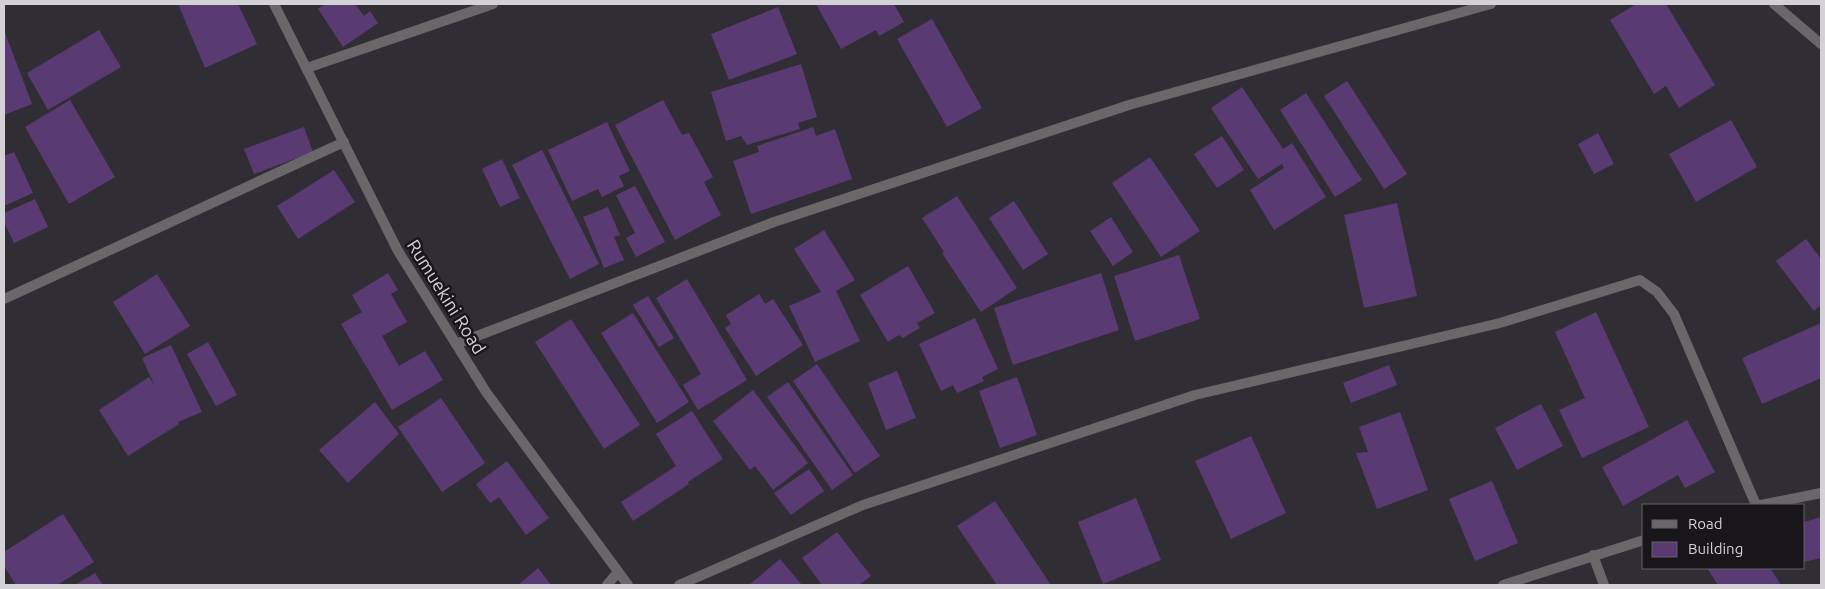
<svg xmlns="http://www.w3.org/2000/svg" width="1825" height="589" viewBox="0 0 1825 589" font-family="Ubuntu,sans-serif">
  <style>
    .building { fill: #5a3a73 }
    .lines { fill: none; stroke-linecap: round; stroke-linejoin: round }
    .minor { stroke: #6a6669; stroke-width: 10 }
    .tertiary { stroke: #6a6669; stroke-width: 10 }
    .labels { text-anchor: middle; stroke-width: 5; stroke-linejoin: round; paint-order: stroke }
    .street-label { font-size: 18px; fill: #d4d1d6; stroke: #18161a }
  </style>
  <rect width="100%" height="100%" fill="#312d35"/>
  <path class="building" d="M178 4H186L183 6 188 4H238L257 44 205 68Z
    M325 4H355L364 16 370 11 378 23 343 47 318 9Z
    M816 4H894L904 22 879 36 876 30 841 49Z
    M1636 4H1666L1715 85 1679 108 1666 86 1654 94 1610 20Z
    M778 7 797 54 729 80 711 34Z
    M932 19 982 108 947 127 897 39Z
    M4 30 32 104 4 115Z
    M99 30 121 67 48 110 27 73Z
    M801 64 817 117 798 123 800 129 747 145 741 136 726 141 711 92Z
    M1347 81 1407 174 1384 189 1324 96Z
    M1242 87 1283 149 1292 143 1326 197 1274 230 1250 190 1284 168 1282 164 1258 179 1211 108Z
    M1306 93 1362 180 1335 197 1280 110Z
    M70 100 115 177 69 204 25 127Z
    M663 100 682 135 689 133 713 177 704 182 721 215 675 240 615 125Z
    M1731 120 1757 167 1696 202 1669 154Z
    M607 122 630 171 619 176 624 186 602 197 598 189 572 201 548 150Z
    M304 127 313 152 254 174 244 149Z
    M813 127 816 136 835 129 852 179 751 214 733 161 759 152 757 146Z
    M1598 133 1614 164 1594 174 1578 144Z
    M1222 136 1244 170 1217 188 1194 154Z
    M542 150 599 264 570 279 512 165Z
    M14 152 33 193 4 206V156Z
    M1150 157 1200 231 1161 257 1112 183Z
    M502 159 520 198 500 207 482 169Z
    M334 170 355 202 298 239 277 206Z
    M635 186 665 242 636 257 626 238 635 233 616 195Z
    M957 196 1017 288 981 312 942 253 944 252 922 218Z
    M35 199 48 227 14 243 4 222V213Z
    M1014 201 1048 254 1023 270 989 218Z
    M1397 203 1417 296 1364 308 1344 215Z
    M608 207 620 235 614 237 624 260 604 268 583 217Z
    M1111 217 1133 252 1113 266 1090 231Z
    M824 230 855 280 836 291 860 341 815 362 789 306 821 292 794 249Z
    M1806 239 1821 259V305L1814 311 1776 261Z
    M1179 255 1200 319 1135 341 1114 276Z
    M908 266 935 313 917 323 920 328 903 338 899 335 888 342 860 295Z
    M388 273 398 290 391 294 407 322 382 336 399 366 425 351 443 380 392 410 341 324 362 312 352 295Z
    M1101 273 1119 330 1013 365 994 308Z
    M157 274 190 326 145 354 113 302Z
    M687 279 747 380 698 410 683 385 701 374 656 298Z
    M759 294 765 304 773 299 803 345 756 376 725 328 731 324 726 315Z
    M648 296 674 338 659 347 633 305Z
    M1596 312 1649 427 1582 458 1559 410 1585 398 1555 332Z
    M633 313 689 402 657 423 601 333Z
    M975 318 998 369 982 377 984 381 957 393 953 385 941 391 919 344Z
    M571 319 640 425 604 449 535 342Z
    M1821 323V378L1762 404 1742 358Z
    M208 342 237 395 216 406 187 354Z
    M171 345 202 412 178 422 179 424 128 456 99 410 149 377 155 386 142 358Z
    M817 364 880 456 855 473 793 381Z
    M1389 365 1397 385 1351 403 1343 383Z
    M897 371 916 418 886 430 868 383Z
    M1017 377 1037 435 1000 448 979 391Z
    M788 382 853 475 832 490 767 397Z
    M753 390 808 463 773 490 755 466 750 470 713 421Z
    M441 398 485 463 442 492 398 427Z
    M375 402 399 434 348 483 319 450Z
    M1541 404 1563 446 1517 470 1495 428Z
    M692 411 723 459 688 482 689 484 633 521 621 502 676 466 656 434Z
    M1400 412 1428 490 1377 509 1356 453 1368 452 1359 427Z
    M1687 420 1715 472 1685 488 1678 475 1623 506 1602 467Z
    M1251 436 1286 513 1231 539 1195 461Z
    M507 461 549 518 526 535 499 497 490 503 476 484Z
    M809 469 824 491 791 515 774 493Z
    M1492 481 1518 543 1475 561 1449 499Z
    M1136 498 1161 560 1103 584 1078 522Z
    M995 501 1051 585H997L957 526Z
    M63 514 94 562 57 585H16L4 566V552Z
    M1821 517V558L1804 562V522Z
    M837 532 871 576 859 585H822L802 558Z
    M780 559 802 585H749Z
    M538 568 551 585H518Z
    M1707 568H1770L1781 585H1718Z
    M95 573 103 585H75Z"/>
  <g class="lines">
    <path class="minor" d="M1774 4 1821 44
      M307 68 493 4
      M4 299 344 142
      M456 344 774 222 1129 105 1491 4
      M1761 505 1821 493
      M1593 555 1604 585
      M607 585 618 572
      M679 585 863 505 1195 395 1500 323 1640 280 1657 292 1674 314 1756 505
      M1503 585 1644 540"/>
    <path class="tertiary" d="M274 4 398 251 486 392 628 585"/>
  </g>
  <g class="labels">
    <g class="street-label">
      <text transform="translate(446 297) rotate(58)" y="6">Rumuekini Road</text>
    </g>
  </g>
  <rect width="1825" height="589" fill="none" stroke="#d4d1d6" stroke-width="10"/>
  <rect x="1642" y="504" width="162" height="65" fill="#18161a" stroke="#636165"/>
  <rect x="1652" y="520" width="25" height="8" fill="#6a6669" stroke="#636165"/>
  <text x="1688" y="529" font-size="15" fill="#d4d1d6">Road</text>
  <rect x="1652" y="542" width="25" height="15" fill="#5a3a73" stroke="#636165"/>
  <text x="1688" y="554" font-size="15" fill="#d4d1d6">Building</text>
</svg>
